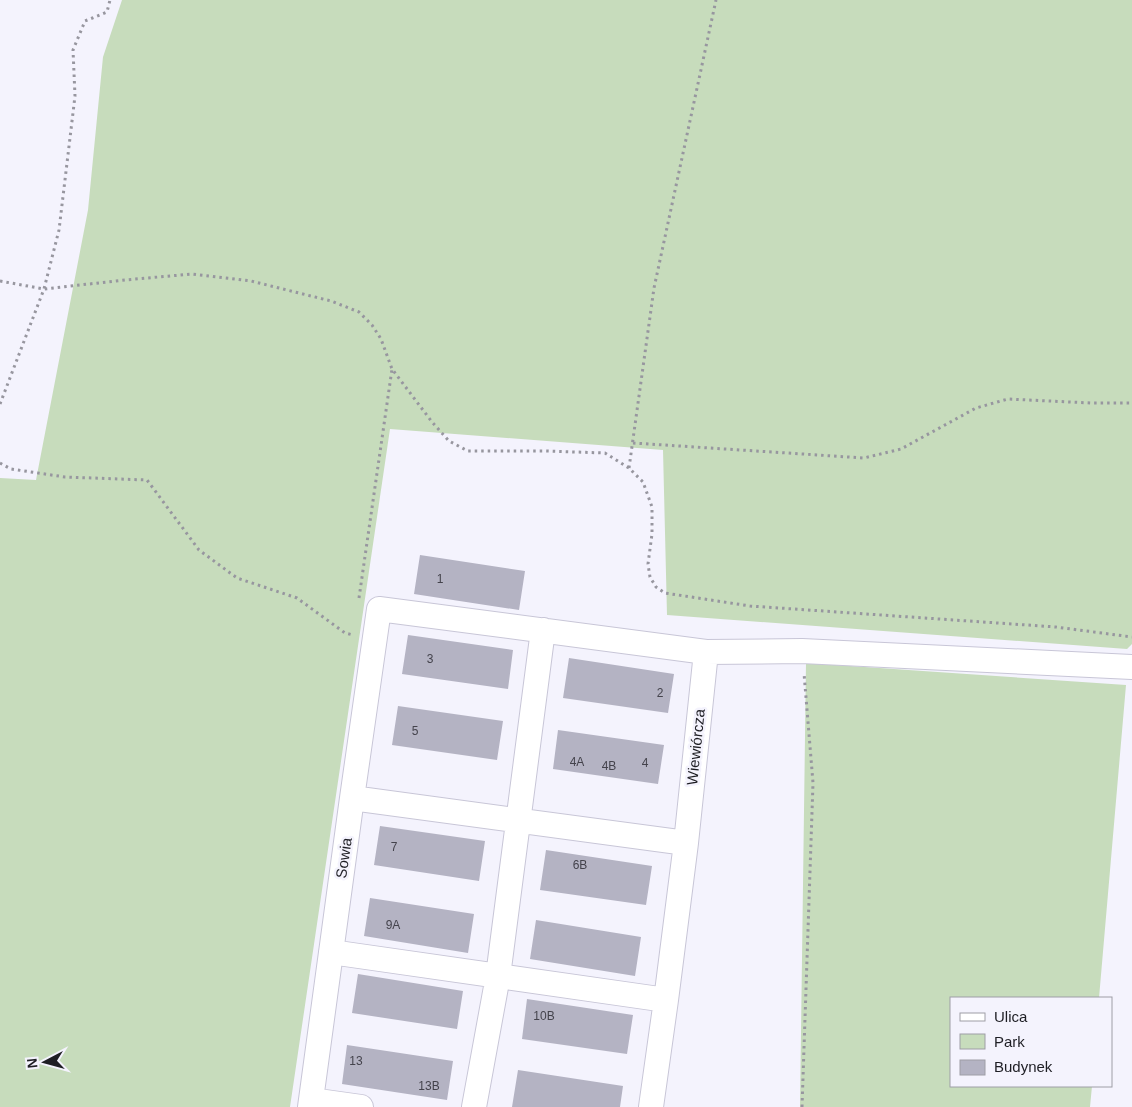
<svg xmlns="http://www.w3.org/2000/svg" width="1132" height="1107" viewBox="0 0 1132 1107" font-family="Helvetica,sans-serif">
  <style>
    .green { fill: #c7dcbc }
    .building { fill: #b4b3c3 }
    .lines { fill: none; stroke-linecap: round; stroke-linejoin: round }
    .minor-casing { stroke: #c8c6d7; stroke-width: 26 }
    .path { stroke: #97969f; stroke-width: 3; stroke-dasharray: 2.5 4; stroke-linecap: butt }
    .minor { stroke: #fff; stroke-width: 24 }
    .labels { text-anchor: middle; stroke-width: 5; stroke-linejoin: round; paint-order: stroke }
    .number-label { font-size: 12px; fill: #44434c }
    .street-label { font-size: 15px; fill: #1e1e24; stroke: #f4f3fd }
  </style>
  <rect width="100%" height="100%" fill="#f4f3fd"/>
  <path class="green" d="M122 0H1132V644L1127 649 667 615 663 450 390 429 290 1107H0V478L36 480 88 210 103 57Z
    M806 663 1126 685 1099 998H951V1086H1092L1090 1107H800Z"/>
  <path class="building" d="M420 555 525 571 519 610 414 594Z
    M408 635 513 650 508 689 402 674Z
    M569 658 674 674 668 713 563 698Z
    M398 706 503 721 497 760 392 745Z
    M558 730 664 745 658 784 553 769Z
    M380 826 485 841 479 881 374 865Z
    M546 850 652 866 646 905 540 890Z
    M370 898 474 914 468 953 364 936Z
    M536 920 641 937 635 976 530 959Z
    M358 974 463 991 457 1029 352 1013Z
    M527 999 633 1015 627 1054 522 1039Z
    M347 1045 453 1061 447 1100 342 1084Z
    M518 1070 623 1086 620 1107H512Z"/>
  <g class="lines">
    <g class="minor-casing">
      <path id="minor" d="M686 843 706 652
        M331 952 666 1000 686 843 352 798
        M311 1100 361 1107
        M310 1107 352 798 379 609 706 652 802 651 1132 667
        M474 1107 498 976 543 630
        M651 1107 666 1000"/>
    </g>
    <path class="path" d="M0 281 44 289 125 280 192 274 251 281 331 301 359 312 372 325 381 339 392 369 432 422 449 441 468 451H545L605 453 629 468 643 482 652 507V534L648 564 650 577 656 587 665 593 750 606 1056 627 1132 637
      M0 404 44 289 59 230 75 96 73 50 85 21 107 12 110 0
      M633 443 864 458 901 449 976 408 1008 399 1091 403H1132
      M0 463 11 469 65 477 147 480 199 550 237 578 297 598 345 633 353 635
      M629 468 654 288 716 0
      M359 598 392 369
      M802 1107 813 783 804 673"/>
    <use href="#minor" class="minor"/>
  </g>
  <g class="labels">
    <g class="number-label">
      <text x="440" y="583">1</text>
      <text x="430" y="663">3</text>
      <text x="660" y="697">2</text>
      <text x="415" y="735">5</text>
      <text x="577" y="766">4A</text>
      <text x="645" y="767">4</text>
      <text x="609" y="770">4B</text>
      <text x="394" y="851">7</text>
      <text x="580" y="869">6B</text>
      <text x="393" y="929">9A</text>
      <text x="544" y="1020">10B</text>
      <text x="356" y="1065">13</text>
      <text x="429" y="1090">13B</text>
    </g>
    <g class="street-label">
      <text transform="translate(696 747) rotate(-84)" y="5">Wiewiórcza</text>
      <text transform="translate(344 858) rotate(-82)" y="5">Sowia</text>
    </g>
  </g>
  <rect x="950" y="997" width="162" height="90" fill="#f4f3fd" stroke="#9e9ea6"/>
  <rect x="960" y="1013" width="25" height="8" fill="#ffffff" stroke="#9e9ea6"/>
  <text x="994" y="1022" font-size="15" fill="#1e1e24">Ulica</text>
  <rect x="960" y="1034" width="25" height="15" fill="#c7dcbc" stroke="#9e9ea6"/>
  <text x="994" y="1047" font-size="15" fill="#1e1e24">Park</text>
  <rect x="960" y="1060" width="25" height="15" fill="#b4b3c3" stroke="#9e9ea6"/>
  <text x="994" y="1072" font-size="15" fill="#1e1e24">Budynek</text>
  <g transform="translate(45 1062) rotate(264)" stroke="#f4f3fd" stroke-width="4" paint-order="stroke">
  <path d="M0-4L9 19L0 12L-9 19Z" fill="#1e1e24"/>
  <text y="-8" font-size="14" font-weight="bold" text-anchor="middle" fill="#1e1e24">N</text>
  </g>
</svg>
